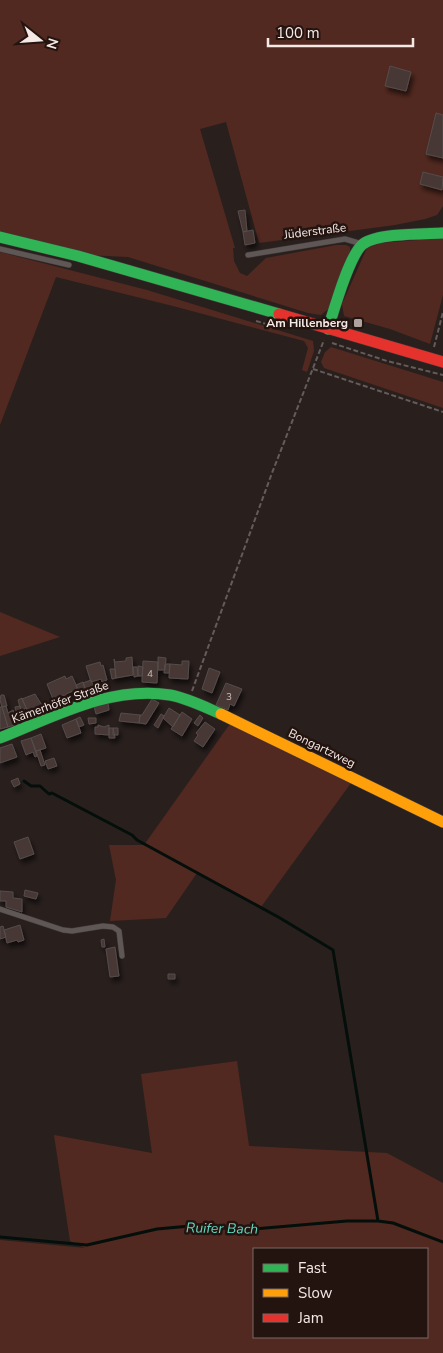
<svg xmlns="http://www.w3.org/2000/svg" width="443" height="1353" viewBox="0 0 443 1353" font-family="'Nunito Sans',sans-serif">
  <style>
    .green { fill: #522920; fill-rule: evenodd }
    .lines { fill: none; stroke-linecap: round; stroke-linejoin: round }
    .stream { stroke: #040f0b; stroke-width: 3 }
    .building { fill: #463834; stroke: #554c4a; filter: url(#shadow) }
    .lane-casing { stroke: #423a3a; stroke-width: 6 }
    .fast-casing { stroke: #423a3a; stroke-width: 12 }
    .slow-casing { stroke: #423a3a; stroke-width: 12 }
    .jam-casing { stroke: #423a3a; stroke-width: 12 }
    .path { stroke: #645c5a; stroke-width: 2; stroke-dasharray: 5 2.5; stroke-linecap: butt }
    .lane { stroke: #5f5755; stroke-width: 5 }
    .fast { stroke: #30b455; stroke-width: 11 }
    .slow { stroke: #ff9f0a; stroke-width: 11 }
    .jam { stroke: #e5322d; stroke-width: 11 }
    .poi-dot { fill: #aea3a0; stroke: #241410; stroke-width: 2 }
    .labels { text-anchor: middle; stroke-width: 5; stroke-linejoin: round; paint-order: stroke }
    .number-label { font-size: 10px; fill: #c9bdba }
    .street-label { font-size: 12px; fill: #f5e9e6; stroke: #241410 }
    .poi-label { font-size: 12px; font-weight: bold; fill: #f5e9e6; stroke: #241410; text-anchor: end }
    .water-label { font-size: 14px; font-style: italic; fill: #62d7c0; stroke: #241410 }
  </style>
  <defs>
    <filter id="shadow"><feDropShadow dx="2.5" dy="4.5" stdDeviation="2.5" flood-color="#0009"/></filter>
  </defs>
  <rect width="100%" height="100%" fill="#29201e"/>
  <path class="green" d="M0 0H443V206L437 215 425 219 395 225 259 243 226 122 200 129 235 248H233L234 261 240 273 247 276 266 258 336 245H346L350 247V253L332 306 321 315 308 313 128 257 87 255 0 239Z
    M443 238V295L430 344 390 329 344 316 342 304 367 248 381 243Z
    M0 252 147 290 313 341 314 351 307 372 302 370 308 348 304 341 173 306 56 277 0 425Z
    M331 347 443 382V408L324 368 321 362 325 352Z
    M0 612 60 637 0 656Z
    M232 721 351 783 261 907 197 873 166 918 110 921 116 880 109 845H144Z
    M237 1061 249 1146 387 1153 443 1183V1353H0V1240L85 1248 70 1241 54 1135 152 1153 141 1074ZM254 1249H427V1337H254Z"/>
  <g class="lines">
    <path class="stream" d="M24 781 31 786H40L49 794 52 793 132 835 137 840 280 918 333 950 378 1221
      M0 1237 87 1245 157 1229 201 1225 241 1230 347 1221H378L393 1223 443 1242"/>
  </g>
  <path class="building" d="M390 66 411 72 406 91 385 86Z
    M436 113 443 115V158L426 154Z
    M423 172 443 177 442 190 420 184Z
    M245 210 247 231 243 232 238 211Z
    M253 230 255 243 245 245 243 232Z
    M132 657 133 675 116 678 114 659 115 662 126 661V658Z
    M158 657 166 658 165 670H158Z
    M143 661 158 662 157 683 142 682Z
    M182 661H189L188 679 169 678 170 664 182 665Z
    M100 662 101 666 103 665 107 680 102 682 101 679 91 682 86 666Z
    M165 664H170L169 673H164Z
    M138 666 143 667 142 676H138Z
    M133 667H137L138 676 134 677Z
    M209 668 220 672 212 693 202 689Z
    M110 669H115L116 678 112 679Z
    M65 676 66 679 72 676 78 689 66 694 65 696 63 695 53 699 47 684Z
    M91 680 94 688 86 691 83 683Z
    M83 682 86 691 79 694 76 685Z
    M226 683 242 689 234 706 230 704 228 710 216 705Z
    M35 694 43 707 29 714 22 699Z
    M1 695H4L7 706 2 707 0 700Z
    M22 698 26 708 21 711 18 700Z
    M152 699 159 703 146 724 139 723 140 715H142Z
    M108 703 109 710 96 714 94 706Z
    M6 706 8 713 13 710 18 724 8 727 2 707Z
    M20 706 22 714 17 715 15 707Z
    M0 707H2L8 727 0 729Z
    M169 708 180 715 173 727 163 718Z
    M182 712 192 719 182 736 171 729Z
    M121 713 140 715 139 723 119 721Z
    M161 714 164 716 158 728 154 725Z
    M200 715 203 718 198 726 194 723Z
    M80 717 84 725 79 727 76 719Z
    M88 718H96V723L89 724Z
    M76 719 81 733 67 738 62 725Z
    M205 722 215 729 203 747 194 741 198 735 196 733Z
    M98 725 104 727 109 725V735L95 734V727H98Z
    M109 728H113L115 738H109Z
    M113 728H118V735H113Z
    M41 734 46 748 36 751 31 738Z
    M31 738 37 756 35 757 33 752 26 755 21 741Z
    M12 744 17 757 0 763V748Z
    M40 750 45 765 41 766 36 751Z
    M54 758 57 766 48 769 45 761Z
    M18 778 20 784 14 787 11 781Z
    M28 837 34 854 20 859 14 842Z
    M25 890 38 893 36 899 24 896Z
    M0 891 13 892V898L22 899V912L6 907V901H0Z
    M20 925 24 940 18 942 17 940 7 943 4 930Z
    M3 926 6 937 0 939V927Z
    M104 939 105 947H102L101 940Z
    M115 947 119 976 110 977 106 949Z
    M168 974H175V979H168Z"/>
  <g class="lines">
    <g class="lane-casing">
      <path id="lane" d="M0 249 69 265
        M248 255 345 239 362 244
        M0 909 63 930 72 931 103 926 113 927 119 931 122 956"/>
    </g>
    <g class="fast-casing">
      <path id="fast" d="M0 237 78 256 279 314
        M328 329C334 310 349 255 363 244 378 233 424 234 443 233
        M0 738C53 717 111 685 170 695 187 698 205 707 221 714"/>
    </g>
    <g class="slow-casing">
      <path id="slow" d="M221 714 443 822"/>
    </g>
    <g class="jam-casing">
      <path id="jam" d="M279 314 443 362"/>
    </g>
    <path class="path" d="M256 321 280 328
      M332 343 387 361 443 375
      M434 347 443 312
      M313 369 443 412
      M192 691 272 473 324 340"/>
    <use href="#lane" class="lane"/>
    <use href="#fast" class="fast"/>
    <use href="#slow" class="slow"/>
    <use href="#jam" class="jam"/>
  </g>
  <rect class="poi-dot" x="353" y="318" width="10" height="10" rx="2.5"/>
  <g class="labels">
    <g class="number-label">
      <text x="150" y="677">4</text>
      <text x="229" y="700">3</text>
    </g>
    <g class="street-label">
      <text transform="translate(315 231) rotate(-7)" y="4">Jüderstraße</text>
      <text transform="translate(60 702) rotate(-20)" y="4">Kämerhöfer Straße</text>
      <text transform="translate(322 748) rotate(26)" y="4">Bongartzweg</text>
    </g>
    <g class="poi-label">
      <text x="348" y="327">Am Hillenberg</text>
    </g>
    <g class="water-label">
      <text transform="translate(222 1228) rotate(1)" y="5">Ruifer Bach</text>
    </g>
  </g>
  <rect x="253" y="1248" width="175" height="90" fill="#241410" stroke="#786966"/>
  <rect x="263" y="1264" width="25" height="8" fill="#30b455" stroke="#786966"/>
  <text x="298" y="1273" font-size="15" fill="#f5e9e6">Fast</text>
  <rect x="263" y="1289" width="25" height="8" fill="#ff9f0a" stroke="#786966"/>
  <text x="298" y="1298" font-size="15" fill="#f5e9e6">Slow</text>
  <rect x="263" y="1314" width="25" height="8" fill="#e5322d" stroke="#786966"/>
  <text x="298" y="1323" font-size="15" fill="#f5e9e6">Jam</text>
  <g transform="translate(40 40) rotate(107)" stroke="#241410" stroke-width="4" paint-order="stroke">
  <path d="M0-4L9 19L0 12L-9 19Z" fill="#f5e9e6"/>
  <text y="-8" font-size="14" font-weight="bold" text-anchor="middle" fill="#f5e9e6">N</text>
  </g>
  <path d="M268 38v8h145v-8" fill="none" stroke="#f5e9e6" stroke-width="2.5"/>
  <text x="276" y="38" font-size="15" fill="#f5e9e6" stroke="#241410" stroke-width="4" paint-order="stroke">100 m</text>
</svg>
